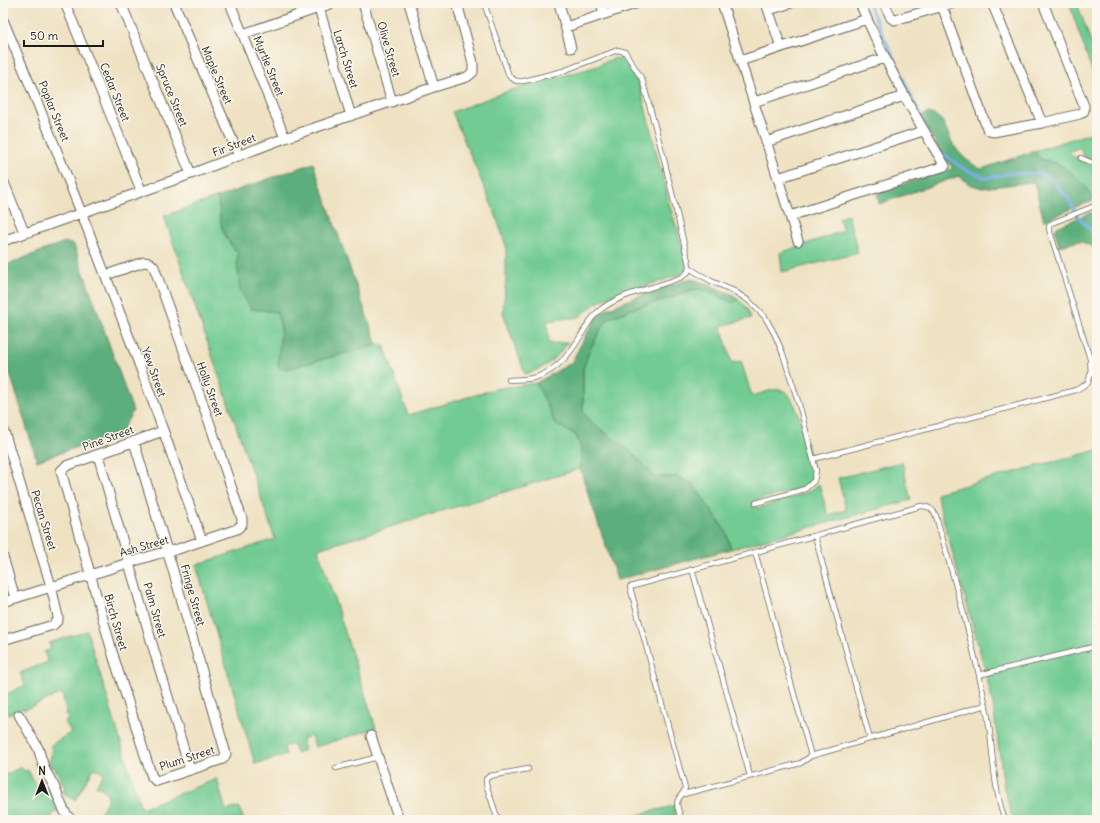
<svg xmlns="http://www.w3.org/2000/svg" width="1100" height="823" viewBox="0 0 1100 823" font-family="Delius,sans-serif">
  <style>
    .green { fill: #71cb92; stroke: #467457 }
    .forest { fill: #5caf7c; stroke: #3c664c }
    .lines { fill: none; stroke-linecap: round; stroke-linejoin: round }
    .stream { stroke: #7cace7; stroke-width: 3 }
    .lane-casing { stroke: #666156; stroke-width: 6 }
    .street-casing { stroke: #666156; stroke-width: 11 }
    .lane { stroke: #fff; stroke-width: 4.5 }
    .street { stroke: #fff; stroke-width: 9 }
    .labels { text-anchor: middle; stroke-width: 3; stroke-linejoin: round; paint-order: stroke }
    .street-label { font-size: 11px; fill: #1c1c1c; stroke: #fbf7ec }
  </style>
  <rect width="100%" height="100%" fill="#fbf7ec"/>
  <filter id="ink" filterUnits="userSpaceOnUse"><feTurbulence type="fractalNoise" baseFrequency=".025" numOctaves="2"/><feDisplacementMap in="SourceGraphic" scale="8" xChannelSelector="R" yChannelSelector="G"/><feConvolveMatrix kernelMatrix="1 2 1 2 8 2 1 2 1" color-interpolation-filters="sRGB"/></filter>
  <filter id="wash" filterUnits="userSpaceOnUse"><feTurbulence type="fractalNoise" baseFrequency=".012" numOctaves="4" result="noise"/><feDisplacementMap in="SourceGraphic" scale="16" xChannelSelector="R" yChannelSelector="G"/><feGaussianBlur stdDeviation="0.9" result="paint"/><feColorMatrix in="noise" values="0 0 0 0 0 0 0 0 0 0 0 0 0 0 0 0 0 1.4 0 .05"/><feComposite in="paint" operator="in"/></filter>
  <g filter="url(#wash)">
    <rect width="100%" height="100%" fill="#efe2c3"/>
    <path class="green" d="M1069 3H1077L1097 59V86Z
      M616 58 623 61 629 67 640 87 670 206 687 262 686 270 681 274 662 281 609 297 596 303 579 317 547 321 549 344 568 342C557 359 544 369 525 374L503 312 506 279V246L495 213 452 112 508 91 598 66 604 62Z
      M1097 131V162L1084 157 1080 147 1068 152 1077 159 1097 168V197L1092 199 1078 179 1061 165 1038 158 1035 151Z
      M218 197C221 222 219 233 238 253L237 263 251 309 277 312 281 328 278 365 282 370 377 345H384L408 415 495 389 536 383 546 402 555 424 576 435 581 449 580 469 318 549 376 728 315 747 311 736 302 739 305 750 296 753 293 744 284 747 286 755 255 764 196 565 275 539 164 216Z
      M848 215 858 253 782 272 780 253 843 231 839 218Z
      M701 289 732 302H735L737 299C745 304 748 309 751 318L721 326 732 363 741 361 752 396C761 394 773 388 782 390 798 393 809 455 813 470 813 473 813 477 812 479 805 492 769 496 756 500L752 504 753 507 759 508 808 492 819 484 828 515 846 510 838 478 902 462 911 500 731 549 726 532 693 484 678 477H656L633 454 613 438 593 424 583 412V369L589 351 601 329 609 318 638 307 671 298 690 290Z
      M1097 450V820H1013L1004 788 993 705 986 674 936 493Z
      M87 631 141 808 217 779 226 811 239 807 244 820H144V818L137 820H96C99 813 113 798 105 791 103 789 99 787 96 786L104 773 94 768 75 800 62 792 65 788 54 767H49L52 748 50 746 71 732 65 722 68 720 62 693 24 710 23 708 4 716 3 696 25 685 20 673 48 662 44 652 51 649 49 643Z
      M21 767 24 771 28 770 39 792 50 788 57 811 51 816 54 820H47L43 816 39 820H3V770L6 775Z
      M673 806 676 820H616Z"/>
    <path class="forest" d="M928 113C945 117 944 126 951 140 957 153 969 163 981 169L1035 151 1039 158C1045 161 1053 161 1059 165 1073 172 1088 186 1093 201L1078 206 1044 221 1034 182 982 188 969 184 959 176 879 204 877 195 879 192 952 169V167L946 161 920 117Z
      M313 163 377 345 282 370 278 365 281 328 277 312 251 309 240 290 237 263 238 253C219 232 221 223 218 197Z
      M1097 212V249L1080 241 1059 246 1055 231 1057 227 1089 213Z
      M65 242 74 245 133 411 121 432 37 461 3 351V266Z
      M690 279 696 280 734 295 737 299 735 302H732L701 289 690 290 671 298 638 307 609 318 601 329 589 351 583 369V412L593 424 613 438 633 454 656 477H678L693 484 726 532 731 549 617 580 580 469 581 449 576 435 555 424 546 402 536 383 571 363 587 333 598 316 607 309 633 298Z"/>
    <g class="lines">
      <path class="stream" d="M868 3 922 119
        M942 153 964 169 987 178 1007 174 1039 173 1052 180 1068 198 1077 215 1097 237"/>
    </g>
  </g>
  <g filter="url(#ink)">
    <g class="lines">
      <g class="lane-casing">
        <path id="lane" d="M484 3 509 76 516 81H524L563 71 618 50 625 52 642 79 663 155 689 265 688 272 682 277C656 288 623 292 600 310 591 317 586 327 580 337 570 354 554 373 533 378 525 380 517 379 509 380
          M1081 158 1097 165
          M689 268 711 281 734 291 749 301 765 317 775 335 783 354 801 411 816 471 814 481 805 489 756 503
          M813 459 1076 390 1088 383 1091 373 1090 359 1049 229V226L1052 223 1097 205
          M815 536 870 739
          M755 552 811 756
          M692 569 750 776
          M979 675 1097 646
          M336 768 378 757
          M684 794 801 763 811 756 986 705
          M498 820 486 784V779L490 776 528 769
          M682 820C680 815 675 805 678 800 680 795 684 794 685 788L630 587 921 506C929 506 933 509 936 516 954 579 973 643 986 707 994 746 991 781 1005 820"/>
      </g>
      <g class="street-casing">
        <path id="street" d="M65 3 141 190
          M121 3 191 174
          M174 3 239 156
          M230 3 285 138
          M363 3 392 102
          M409 3 434 87
          M559 3 571 48
          M601 3 604 14
          M722 3 798 241
          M766 3 781 47
          M884 3 891 18 895 20 954 3
          M992 3 1042 123
          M942 6 987 128 989 131 993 132 1042 123 1080 114 1084 111V106L1043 3
          M319 8 351 116
          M769 10 791 3
          M3 20C52 136 98 254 142 372 163 428 182 485 202 541
          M566 27 638 3
          M243 34 333 3
          M740 61 867 19
          M754 102 884 58
          M766 142 904 96
          M778 178 923 131
          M3 180 24 232
          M790 216 945 166C913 114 884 60 860 3
          M3 241 191 174 285 138 434 87 467 77 473 72V63L457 3
          M3 428 51 586 58 617V620L53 625 3 640
          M134 442 172 567 226 754 223 759 157 781 155 780 152 777 114 658 61 471 66 466 163 431
          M98 455 153 647 190 770
          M3 557 15 598
          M3 602 157 554 178 549 237 529 242 524V519L212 430 154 267 150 263 144 262 106 275
          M19 715 38 748 45 770 54 786 62 806 66 814 71 820
          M371 736 399 820"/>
      </g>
      <use href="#lane" class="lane"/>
      <use href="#street" class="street"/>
    </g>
  </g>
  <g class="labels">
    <g class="street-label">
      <text transform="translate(389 49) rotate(74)" y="4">Olive Street</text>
      <text transform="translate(346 59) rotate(73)" y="4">Larch Street</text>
      <text transform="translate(269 66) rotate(68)" y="4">Myrtle Street</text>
      <text transform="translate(217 75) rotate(67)" y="4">Maple Street</text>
      <text transform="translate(115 92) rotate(68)" y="4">Cedar Street</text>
      <text transform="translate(172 95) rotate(68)" y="4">Spruce Street</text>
      <text transform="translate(54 111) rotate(68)" y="4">Poplar Street</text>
      <text transform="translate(234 145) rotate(-21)" y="4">Fir Street</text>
      <text transform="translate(154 372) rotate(70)" y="4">Yew Street</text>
      <text transform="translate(210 389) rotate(70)" y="4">Holly Street</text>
      <text transform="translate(108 438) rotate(-20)" y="4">Pine Street</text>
      <text transform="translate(44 520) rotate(73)" y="4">Pecan Street</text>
      <text transform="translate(144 546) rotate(-16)" y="4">Ash Street</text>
      <text transform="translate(193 595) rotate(74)" y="4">Fringe Street</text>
      <text transform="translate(155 610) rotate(74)" y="4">Palm Street</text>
      <text transform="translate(116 622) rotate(74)" y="4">Birch Street</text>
      <text transform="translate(187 758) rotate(-18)" y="4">Plum Street</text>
    </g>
  </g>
  <rect width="1100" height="823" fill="none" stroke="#fbf7ec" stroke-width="16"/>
  <g transform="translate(42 781)" stroke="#fbf7ec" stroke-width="3" paint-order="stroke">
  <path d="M0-3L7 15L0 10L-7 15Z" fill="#1c1c1c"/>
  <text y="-6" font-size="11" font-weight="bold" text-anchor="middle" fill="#1c1c1c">N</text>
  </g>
  <path d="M24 40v6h79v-6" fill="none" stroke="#1c1c1c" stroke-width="2"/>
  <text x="30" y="40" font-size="12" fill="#1c1c1c" stroke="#fbf7ec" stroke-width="3" paint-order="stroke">50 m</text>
</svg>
